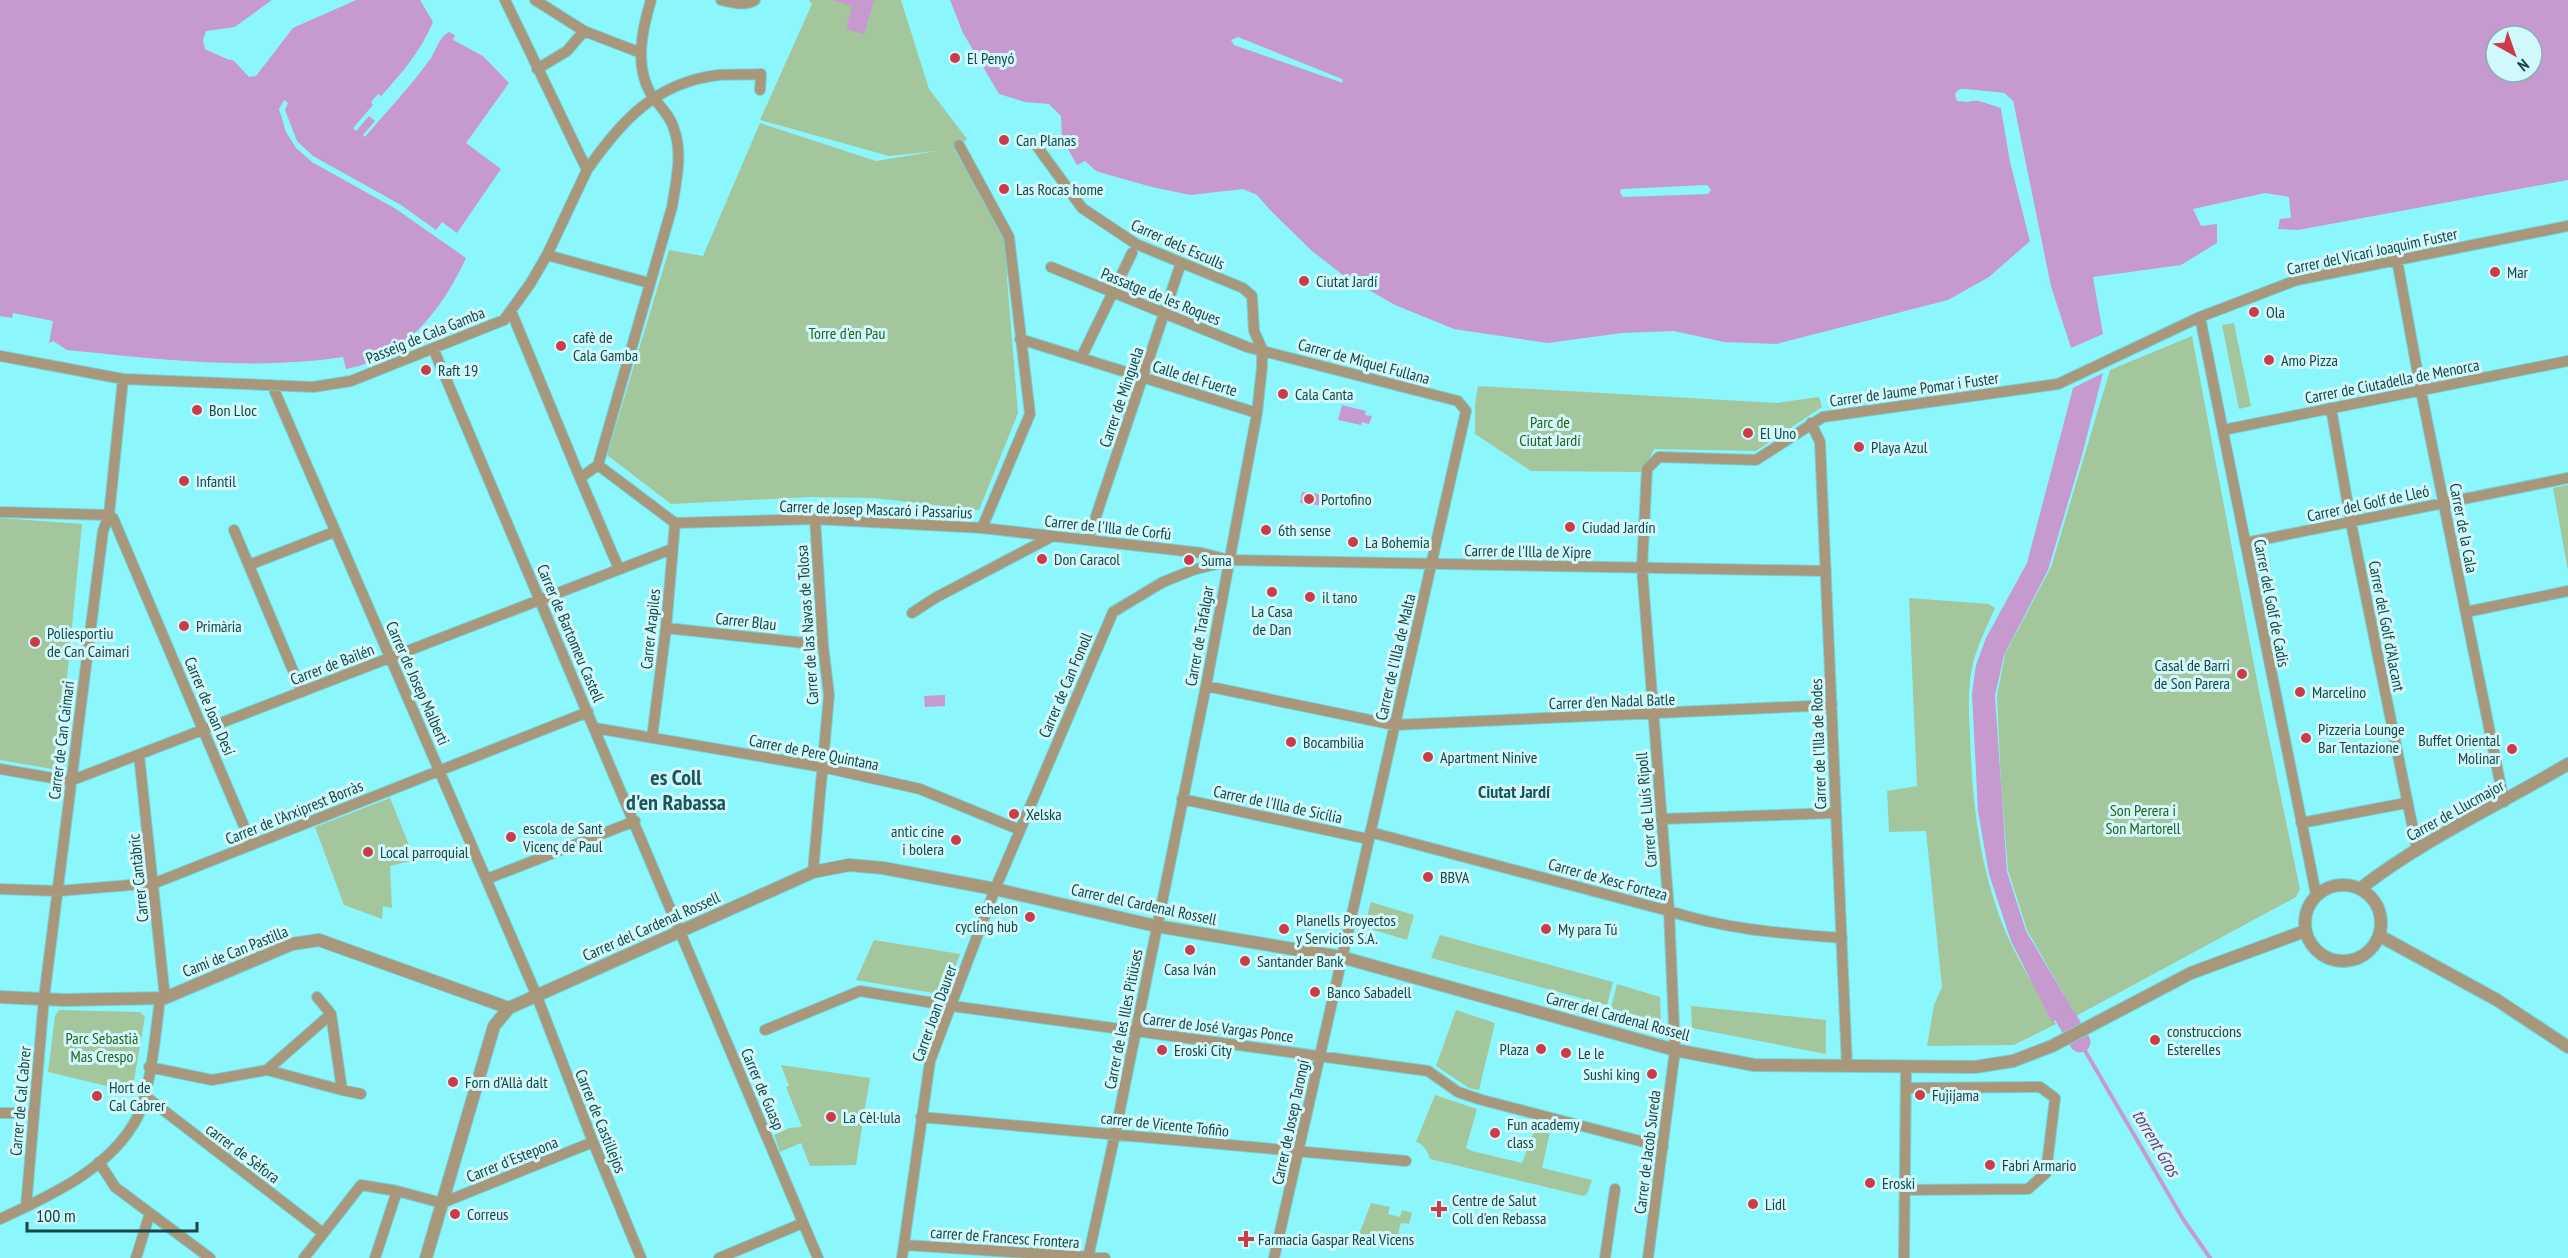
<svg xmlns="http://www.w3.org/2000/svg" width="2568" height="1258" viewBox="0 0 2568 1258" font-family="'PT Sans Narrow',sans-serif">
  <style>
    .green { fill: #a4c69d }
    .water { fill: #c699cf; fill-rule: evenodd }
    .pier { fill: #8bf7fd }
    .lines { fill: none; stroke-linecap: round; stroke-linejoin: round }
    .stream { stroke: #c699cf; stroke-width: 4 }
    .river { stroke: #c699cf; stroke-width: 21 }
    .minor-casing { stroke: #74d3d9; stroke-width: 12 }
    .tertiary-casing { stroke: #74d3d9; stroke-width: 14 }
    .minor { stroke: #a9977b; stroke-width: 10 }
    .tertiary { stroke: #a9977b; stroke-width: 12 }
    .poi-dot { fill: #cc3c48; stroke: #d1f8fa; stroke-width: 2 }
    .labels { text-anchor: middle; stroke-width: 6; stroke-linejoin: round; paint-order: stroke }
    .poi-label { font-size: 16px; fill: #164548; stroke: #d1f8fa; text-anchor: start }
    .street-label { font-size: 16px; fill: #164548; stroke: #d1f8fa }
    .park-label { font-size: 16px; fill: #27611a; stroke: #d1f8fa }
    .neighbourhood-label { font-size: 18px; font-weight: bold; fill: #1a5659; stroke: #d1f8fa }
    .water-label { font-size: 18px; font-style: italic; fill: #6f387a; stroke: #d1f8fa }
    .district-label { font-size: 22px; font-weight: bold; fill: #1a5659; stroke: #d1f8fa }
  </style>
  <rect width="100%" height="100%" fill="#8bf7fd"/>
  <path class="green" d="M809 0H901L929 89 967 139 954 149 1006 237 1007 278 1018 413 979 510 873 498 811 497 671 504 607 455 669 250 703 256 760 123 876 161 937 151 889 156 760 120 812 4Z
    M2234 323 2251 406 2239 409 2222 325Z
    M2192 336 2258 686 2300 889 2296 897 2076 1016 2027 930 2008 870 2001 784 1997 696 2005 654 2051 567 2110 370Z
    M1478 386 1777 403 1819 397 1822 407 1756 451 1654 449 1643 472 1531 471 1475 434V404Z
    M2568 485V571L2553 488Z
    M0 518 82 524 58 770 0 760Z
    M1909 598 1989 604 1995 608C1987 626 1978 644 1973 663 1967 687 1969 712 1970 736 1972 797 1978 857 1999 915 2012 953 2037 989 2056 1024L2014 1045 1927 1046 1934 1005 1942 987 1926 831 1889 832 1887 791 1917 786Z
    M390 798 415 860 390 866 392 908 383 906 382 919 344 905 315 827Z
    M1371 902 1414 915 1407 940 1364 927Z
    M1440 935 1613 982 1607 1005 1431 958Z
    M874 940 960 954 947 990 939 994 856 980Z
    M1617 984 1660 997 1661 1022 1611 1008Z
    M1691 1006 1826 1020V1054L1692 1028Z
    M59 1010 140 1012 145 1017 132 1092 48 1072 55 1016Z
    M1456 1010 1495 1023 1479 1090 1469 1088 1436 1066Z
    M781 1065 870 1078 856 1165 810 1166 801 1143 780 1152 774 1135 789 1128 802 1127 786 1087 789 1086Z
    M1435 1095 1477 1109 1466 1148 1472 1151 1522 1163 1535 1129 1550 1132 1542 1168 1592 1180 1587 1194 1583 1196 1430 1159C1428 1152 1424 1144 1416 1142Z
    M1371 1203 1390 1207 1388 1214 1400 1217 1402 1210 1412 1213 1409 1224 1401 1223 1398 1233 1406 1235 1402 1248 1358 1245V1237Z"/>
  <path class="water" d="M0 0H272L235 27 205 33V49L234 61 249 77 256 76 293 28 356 0H420L433 22C421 51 402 73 381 96L378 94 371 102 373 105 353 128 356 131 369 116 375 121 363 135 365 137C387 111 410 87 431 58 436 50 440 36 449 32L455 35 453 40 483 56 509 83 466 143 501 169 457 233 442 222 436 230 401 205 313 156 297 141 285 110 288 103 284 100 279 109 286 132 296 148 312 162 396 209 466 258C442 310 404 359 346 369L343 357C252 371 158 359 67 350L53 341 49 343 53 321 13 313 12 318 0 316Z
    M833 0H874L864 34 846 29 852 6Z
    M950 0H2568V180L2298 230 2278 229 2280 219 2291 218 2289 197 2265 193 2193 209 2201 226 2217 224V243L2181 265 2093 277 2103 334 2071 348 2051 287 2013 101 2004 93 1962 89 1958 90 1955 97C1970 103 1987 98 2001 108L2010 161 2030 241 1989 277 1948 300 1776 344 1724 342 1674 331 1622 333 1547 343 1454 329 1395 305 1343 275 1312 251 1270 210 1257 195 1243 189 1190 195 1152 187 1109 175 1096 171 1085 161 1077 165 1062 139 1061 116 1049 104 1025 102 999 94 963 33ZM2496 36H2532V72H2496Z
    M2103 373 2081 459 2048 570 2004 655 1995 696 2007 872 2026 931 2074 1012 2052 1022 2011 941 1989 874 1978 811 1972 694 1976 665 1986 638 2027 563 2073 388Z
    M1342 405 1366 411 1365 415 1372 416 1369 424 1362 422 1361 425 1338 420Z
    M1302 492 1328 495 1326 506 1300 503Z
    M945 695V706L925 707 924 696Z"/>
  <path class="pier" d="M272 0H275L236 29 207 34 206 40 208 47 231 57 229 60 205 49 203 40 206 31 235 27Z
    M1238 37 1342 79 1343 83 1234 45 1231 40Z
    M1963 89 2004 93 2013 101 2051 287 2071 348 2068 349 2048 288 2010 103 2003 96 1963 92 1958 94 1959 98 1977 97 2000 103 2004 107 2013 161 2033 241 2031 245 2010 161 2001 108 1976 100 1968 102 1957 101 1955 93Z
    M1707 185 1711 190 1708 194 1623 197 1620 192 1621 189Z"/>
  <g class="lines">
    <path class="stream" d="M2080 1042 2183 1219 2210 1258"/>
    <path class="river" d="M2066 1018 2080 1042"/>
    <g class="minor-casing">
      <path id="minor" d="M535 0 584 31 641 53
        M721 0C732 2 745 7 755 0
        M537 69 567 51 584 31
        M1036 145 1082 208 1136 244 1243 288 1252 296 1254 331 1262 349V367L1257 413 1206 686 1115 1134 1088 1258
        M587 170C621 121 656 82 719 75 732 74 747 75 761 74L760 90
        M547 255 649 283
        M2397 260 2421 391 2504 802
        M1051 267 1247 347 1458 401 1466 411 1274 1258
        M511 311 580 478
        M2200 317 2316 894
        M1020 339 1257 413
        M433 348 818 1258
        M0 356 123 379 313 387 351 381 504 320 530 284 547 255 587 170 505 0
        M1081 358 1132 253
        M272 385 536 994 593 1142 641 1258
        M2331 408 2351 523 2417 849
        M1811 423 1820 442 1847 1066
        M2223 430 2568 361
        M598 465 675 523 815 519 982 528 1030 414 1009 237 959 145
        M598 465 672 207C676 182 683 154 674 129 670 115 659 106 651 94 634 66 642 30 651 0
        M598 465 580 478 619 569
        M0 512 109 515
        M109 515 113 518 252 845
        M982 528 1202 553 1229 560 1826 571
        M234 530 302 692
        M1088 540 1181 263
        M2245 543 2568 478
        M249 565 334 532
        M2466 612 2568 591
        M912 613 935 598 1051 537
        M666 628 823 645
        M1206 686 1394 725 1832 705
        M595 728 822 767 920 789 1020 830
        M652 738 666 628 675 523
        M139 755 165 998
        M0 769 70 781 672 549
        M1182 799 1368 839
        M1661 819 1836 813
        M2301 823 2406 803
        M1370 832 1669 911C1729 930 1780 933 1842 938
        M813 872 829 695 823 645 815 519
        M487 879 635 821
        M0 889 58 891 155 883 588 712
        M317 997 331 1014
        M765 1030 860 991 952 1006 1428 1071 1458 1092 1482 1100 1663 1147
        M149 1067 212 1080 267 1070 342 1090 331 1014 267 1070
        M342 1090 361 1094
        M145 1096 323 1233
        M0 1113H34
        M921 1117 1406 1161
        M99 1162 115 1187 210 1258
        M1905 1190 2028 1189 2046 1173 2055 1098 2040 1087 1906 1088
        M26 1207 44 998 103 531 109 515 123 379
        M0 1219C50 1196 112 1168 138 1116 151 1088 156 1030 160 998
        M904 1245 1105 1258
        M136 1258 150 1213
        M304 1258 361 1185 397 1191 442 1203 593 1142
        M375 1258 397 1191
        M719 1258 803 1223
        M902 1258 930 1061 995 889 1113 612 1163 582 1193 570 1229 561
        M1605 1258 1615 1189
        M1648 1258 1675 1050 1669 911 1642 568 1647 469 1659 457 1756 460 1823 417 2058 384 2200 317 2297 280 2568 226
        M1904 1258 1906 1066"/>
    </g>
    <g class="tertiary-casing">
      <path id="tertiary" d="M2305 923a38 38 0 1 1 76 0a38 38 0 1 1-76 0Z
        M2361 888C2424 839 2499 805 2568 764
        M2380 936 2497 1000 2568 1047
        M0 997 64 1000 165 998 292 944 319 940 509 1008
        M426 1258 494 1026 509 1008 813 872 849 865 883 868 995 889 1156 926 1341 957 1675 1050 1754 1065 1975 1067 2013 1061 2052 1046 2191 973 2305 931"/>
    </g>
    <use href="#minor" class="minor"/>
    <use href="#tertiary" class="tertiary"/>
  </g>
  <g class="poi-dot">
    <circle cx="955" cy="58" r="6"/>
    <circle cx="1004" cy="140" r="6"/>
    <circle cx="1004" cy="189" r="6"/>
    <circle cx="2495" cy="272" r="6"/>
    <circle cx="1304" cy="281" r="6"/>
    <circle cx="2254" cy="312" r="6"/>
    <circle cx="561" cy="346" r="6"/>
    <circle cx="2269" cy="360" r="6"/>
    <circle cx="426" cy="370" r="6"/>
    <circle cx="1283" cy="394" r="6"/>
    <circle cx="197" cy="410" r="6"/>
    <circle cx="1748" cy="433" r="6"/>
    <circle cx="1859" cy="447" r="6"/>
    <circle cx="184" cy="481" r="6"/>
    <circle cx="1309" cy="499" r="6"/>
    <circle cx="1570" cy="527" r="6"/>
    <circle cx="1266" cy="530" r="6"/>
    <circle cx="1353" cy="542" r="6"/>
    <circle cx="1042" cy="559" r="6"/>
    <circle cx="1189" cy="560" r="6"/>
    <circle cx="1272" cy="592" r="6"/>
    <circle cx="1310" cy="597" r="6"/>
    <circle cx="184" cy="626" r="6"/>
    <circle cx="35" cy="642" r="6"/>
    <circle cx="2242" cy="674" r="6"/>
    <circle cx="2300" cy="692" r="6"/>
    <circle cx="2306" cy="738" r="6"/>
    <circle cx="1291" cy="742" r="6"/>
    <circle cx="2512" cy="749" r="6"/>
    <circle cx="1428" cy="757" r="6"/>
    <circle cx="1014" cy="814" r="6"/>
    <circle cx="511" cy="837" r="6"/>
    <circle cx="956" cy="840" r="6"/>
    <circle cx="368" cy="852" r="6"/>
    <circle cx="1428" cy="877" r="6"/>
    <circle cx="1030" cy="917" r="6"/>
    <circle cx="1284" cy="929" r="6"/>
    <circle cx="1546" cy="929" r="6"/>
    <circle cx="1190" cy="950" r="6"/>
    <circle cx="1245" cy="961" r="6"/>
    <circle cx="1315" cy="992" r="6"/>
    <circle cx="2155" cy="1040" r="6"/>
    <circle cx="1541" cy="1049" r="6"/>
    <circle cx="1162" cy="1050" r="6"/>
    <circle cx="1566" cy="1053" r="6"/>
    <circle cx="1652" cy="1074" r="6"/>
    <circle cx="453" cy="1082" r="6"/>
    <circle cx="1920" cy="1095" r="6"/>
    <circle cx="97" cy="1096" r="6"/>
    <circle cx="831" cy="1117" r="6"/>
    <circle cx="1495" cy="1133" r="6"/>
    <circle cx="1990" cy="1165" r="6"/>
    <circle cx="1870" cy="1183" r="6"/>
    <circle cx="1753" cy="1204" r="6"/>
    <path d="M1436 1200h6v6h6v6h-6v6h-6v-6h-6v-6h6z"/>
    <circle cx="455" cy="1214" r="6"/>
    <path d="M1243 1230h6v6h6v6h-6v6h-6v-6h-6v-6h6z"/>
  </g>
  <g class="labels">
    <g class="poi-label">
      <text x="967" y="64">El Penyó</text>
      <text x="1016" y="146">Can Planas</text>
      <text x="1016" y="195">Las Rocas home</text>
      <text x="2507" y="278">Mar</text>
      <text x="1316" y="287">Ciutat Jardí</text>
      <text x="2266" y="318">Ola</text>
      <text x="573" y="343">cafè de<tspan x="573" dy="18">Cala Gamba</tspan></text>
      <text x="2281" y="366">Amo Pizza</text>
      <text x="438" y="376">Raft 19</text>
      <text x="1295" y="400">Cala Canta</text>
      <text x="209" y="416">Bon Lloc</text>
      <text x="1760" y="439">El Uno</text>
      <text x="1871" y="453">Playa Azul</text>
      <text x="196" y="487">Infantil</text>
      <text x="1321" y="505">Portofino</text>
      <text x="1582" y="533">Ciudad Jardín</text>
      <text x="1278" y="536">6th sense</text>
      <text x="1365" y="548">La Bohemia</text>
      <text x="1054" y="565">Don Caracol</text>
      <text x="1201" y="566">Suma</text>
      <text x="1322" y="603">il tano</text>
      <text x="1272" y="617" text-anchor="middle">La Casa<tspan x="1272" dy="18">de Dan</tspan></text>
      <text x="196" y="632">Primària</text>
      <text x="47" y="639">Poliesportiu<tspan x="47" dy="18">de Can Caimari</tspan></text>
      <text x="2230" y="671" text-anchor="end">Casal de Barri<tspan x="2230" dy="18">de Son Parera</tspan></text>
      <text x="2312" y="698">Marcelino</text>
      <text x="2318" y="735">Pizzeria Lounge<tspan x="2318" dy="18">Bar Tentazione</tspan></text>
      <text x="2500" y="746" text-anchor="end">Buffet Oriental<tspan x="2500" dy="18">Molinar</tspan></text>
      <text x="1303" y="748">Bocambilia</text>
      <text x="1440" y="763">Apartment Ninive</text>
      <text x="1026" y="820">Xelska</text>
      <text x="523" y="834">escola de Sant<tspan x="523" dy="18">Vicenç de Paul</tspan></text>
      <text x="944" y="837" text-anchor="end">antic cine<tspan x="944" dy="18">i bolera</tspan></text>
      <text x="380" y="858">Local parroquial</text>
      <text x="1440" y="883">BBVA</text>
      <text x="1018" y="914" text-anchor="end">echelon<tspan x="1018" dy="18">cycling hub</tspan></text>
      <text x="1296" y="926">Planells Proyectos<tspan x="1296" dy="18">y Servicios S.A.</tspan></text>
      <text x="1558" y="935">My para Tú</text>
      <text x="1257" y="967">Santander Bank</text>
      <text x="1190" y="975" text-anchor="middle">Casa Iván</text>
      <text x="1327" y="998">Banco Sabadell</text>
      <text x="2167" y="1037">construccions<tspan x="2167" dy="18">Esterelles</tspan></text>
      <text x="1529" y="1055" text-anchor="end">Plaza</text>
      <text x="1174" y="1056">Eroski City</text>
      <text x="1578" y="1059">Le le</text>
      <text x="1640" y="1080" text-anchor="end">Sushi king</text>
      <text x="465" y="1088">Forn d’Allà dalt</text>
      <text x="109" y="1093">Hort de<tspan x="109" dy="18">Cal Cabrer</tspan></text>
      <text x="1932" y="1101">Fujijama</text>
      <text x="843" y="1123">La Cèl·lula</text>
      <text x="1507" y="1130">Fun academy<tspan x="1507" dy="18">class</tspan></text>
      <text x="2002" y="1171">Fabri Armario</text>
      <text x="1882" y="1189">Eroski</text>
      <text x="1452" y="1206">Centre de Salut<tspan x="1452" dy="18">Coll d'en Rebassa</tspan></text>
      <text x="1765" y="1210">Lidl</text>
      <text x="467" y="1220">Correus</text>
      <text x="1258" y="1245">Farmacia Gaspar Real Vicens</text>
    </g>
    <g class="street-label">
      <text transform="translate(1178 244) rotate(24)" y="6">Carrer dels Esculls</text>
      <text transform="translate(2372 251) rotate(-12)" y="6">Carrer del Vicari Joaquim Fuster</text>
      <text transform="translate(1161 296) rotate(22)" y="6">Passatge de les Roques</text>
      <text transform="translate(425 335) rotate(-22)" y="6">Passeig de Cala Gamba</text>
      <text transform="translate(1364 361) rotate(15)" y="6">Carrer de Miquel Fullana</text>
      <text transform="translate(1195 378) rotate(17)" y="6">Calle del Fuerte</text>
      <text transform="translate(2392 381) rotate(-11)" y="6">Carrer de Ciutadella de Menorca</text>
      <text transform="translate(1914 389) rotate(-8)" y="6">Carrer de Jaume Pomar i Fuster</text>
      <text transform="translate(1121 397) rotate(-71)" y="6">Carrer de Minguela</text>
      <text transform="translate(2368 503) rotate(-12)" y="6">Carrer del Golf de Lleó</text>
      <text transform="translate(876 509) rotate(2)" y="6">Carrer de Josep Mascaró i Passarius</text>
      <text transform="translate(1108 527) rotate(6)" y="6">Carrer de l'Illa de Corfú</text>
      <text transform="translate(2464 528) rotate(79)" y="6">Carrer de la Cala</text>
      <text transform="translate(1528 551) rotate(1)" y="6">Carrer de l'Illa de Xipre</text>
      <text transform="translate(2272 603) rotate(79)" y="6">Carrer del Golf de Cadis</text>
      <text transform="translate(746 621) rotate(6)" y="6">Carrer Blau</text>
      <text transform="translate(807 625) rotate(-94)" y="6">Carrer de las Navas de Tolosa</text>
      <text transform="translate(2387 626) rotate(79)" y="6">Carrer del Golf d'Alacant</text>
      <text transform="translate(650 629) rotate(-84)" y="6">Carrer Arapiles</text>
      <text transform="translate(571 633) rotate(67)" y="6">Carrer de Bartomeu Castell</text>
      <text transform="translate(1199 636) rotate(-80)" y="6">Carrer de Trafalgar</text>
      <text transform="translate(1395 657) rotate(-77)" y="6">Carrer de l'Illa de Malta</text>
      <text transform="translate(332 664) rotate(-21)" y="6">Carrer de Bailén</text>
      <text transform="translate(418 683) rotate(66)" y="6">Carrer de Josep Malberti</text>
      <text transform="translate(1065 685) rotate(-67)" y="6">Carrer de Can Fonoll</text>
      <text transform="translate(1612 701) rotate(-2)" y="6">Carrer d'en Nadal Batle</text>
      <text transform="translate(210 706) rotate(67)" y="6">Carrer de Joan Desí</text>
      <text transform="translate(61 740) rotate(-83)" y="6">Carrer de Can Caimari</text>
      <text transform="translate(1818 744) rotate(-92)" y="6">Carrer de l'Illa de Rodes</text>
      <text transform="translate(814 752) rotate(11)" y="6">Carrer de Pere Quintana</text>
      <text transform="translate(1278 804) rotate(12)" y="6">Carrer de l'Illa de Sicília</text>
      <text transform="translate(1646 810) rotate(-95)" y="6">Carrer de Lluís Ripoll</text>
      <text transform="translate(2455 810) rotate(-29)" y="6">Carrer de Llucmajor</text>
      <text transform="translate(294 812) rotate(-22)" y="6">Carrer de l'Arxiprest Borràs</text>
      <text transform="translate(138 878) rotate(-96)" y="6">Carrer Cantàbric</text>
      <text transform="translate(1608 879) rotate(15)" y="6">Carrer de Xesc Forteza</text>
      <text transform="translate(1144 904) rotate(12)" y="6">Carrer del Cardenal Rossell</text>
      <text transform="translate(651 926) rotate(-24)" y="6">Carrer del Cardenal Rossell</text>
      <text transform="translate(235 951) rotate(-22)" y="6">Camí de Can Pastilla</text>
      <text transform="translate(934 1013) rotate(-70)" y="6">Carrer Joan Daurer</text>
      <text transform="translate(1618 1016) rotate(15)" y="6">Carrer del Cardenal Rossell</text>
      <text transform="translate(1123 1019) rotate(-79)" y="6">Carrer de les Illes Pitiüses</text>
      <text transform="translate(1218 1027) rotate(7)" y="6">Carrer de José Vargas Ponce</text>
      <text transform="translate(763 1089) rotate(67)" y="6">Carrer de Guasp</text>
      <text transform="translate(20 1101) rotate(-85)" y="6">Carrer de Cal Cabrer</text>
      <text transform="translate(601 1121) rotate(68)" y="6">Carrer de Castillejos</text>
      <text transform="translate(1290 1122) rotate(-78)" y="6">Carrer de Josep Tarongí</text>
      <text transform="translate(1165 1124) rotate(6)" y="6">carrer de Vicente Tofiño</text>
      <text transform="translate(1647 1152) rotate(-83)" y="6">Carrer de Jacob Sureda</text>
      <text transform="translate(243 1153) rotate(37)" y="6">carrer de Sèfora</text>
      <text transform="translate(512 1159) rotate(-22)" y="6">Carrer d'Estepona</text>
      <text transform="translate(1005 1237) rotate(4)" y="6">carrer de Francesc Frontera</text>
    </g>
    <g class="park-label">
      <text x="847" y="339">Torre d'en Pau</text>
      <text x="1550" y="428">Parc de<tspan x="1550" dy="18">Ciutat Jardí</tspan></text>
      <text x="2143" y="816">Son Perera i<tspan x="2143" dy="18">Son Martorell</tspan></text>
      <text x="102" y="1044">Parc Sebastià<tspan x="102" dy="18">Mas Crespo</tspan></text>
    </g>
    <g class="neighbourhood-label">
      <text x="1514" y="798">Ciutat Jardí</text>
    </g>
    <g class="water-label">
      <text transform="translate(2156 1143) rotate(59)" y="6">torrent Gros</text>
    </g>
    <g class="district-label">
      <text x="676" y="785">es Coll<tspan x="676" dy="25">d'en Rabassa</tspan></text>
    </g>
  </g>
  <g transform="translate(2514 54) rotate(140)"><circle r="28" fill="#d1f8fa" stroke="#86b0b3" stroke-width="1.5"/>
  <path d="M0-4.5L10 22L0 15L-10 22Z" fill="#cc3c48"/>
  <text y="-9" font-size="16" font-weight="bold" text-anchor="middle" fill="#164548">N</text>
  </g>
  <path d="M27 1222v9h170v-9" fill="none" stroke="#164548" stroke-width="3"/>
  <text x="36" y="1222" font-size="18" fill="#164548" stroke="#d1f8fa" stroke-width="4.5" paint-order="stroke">100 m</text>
</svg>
